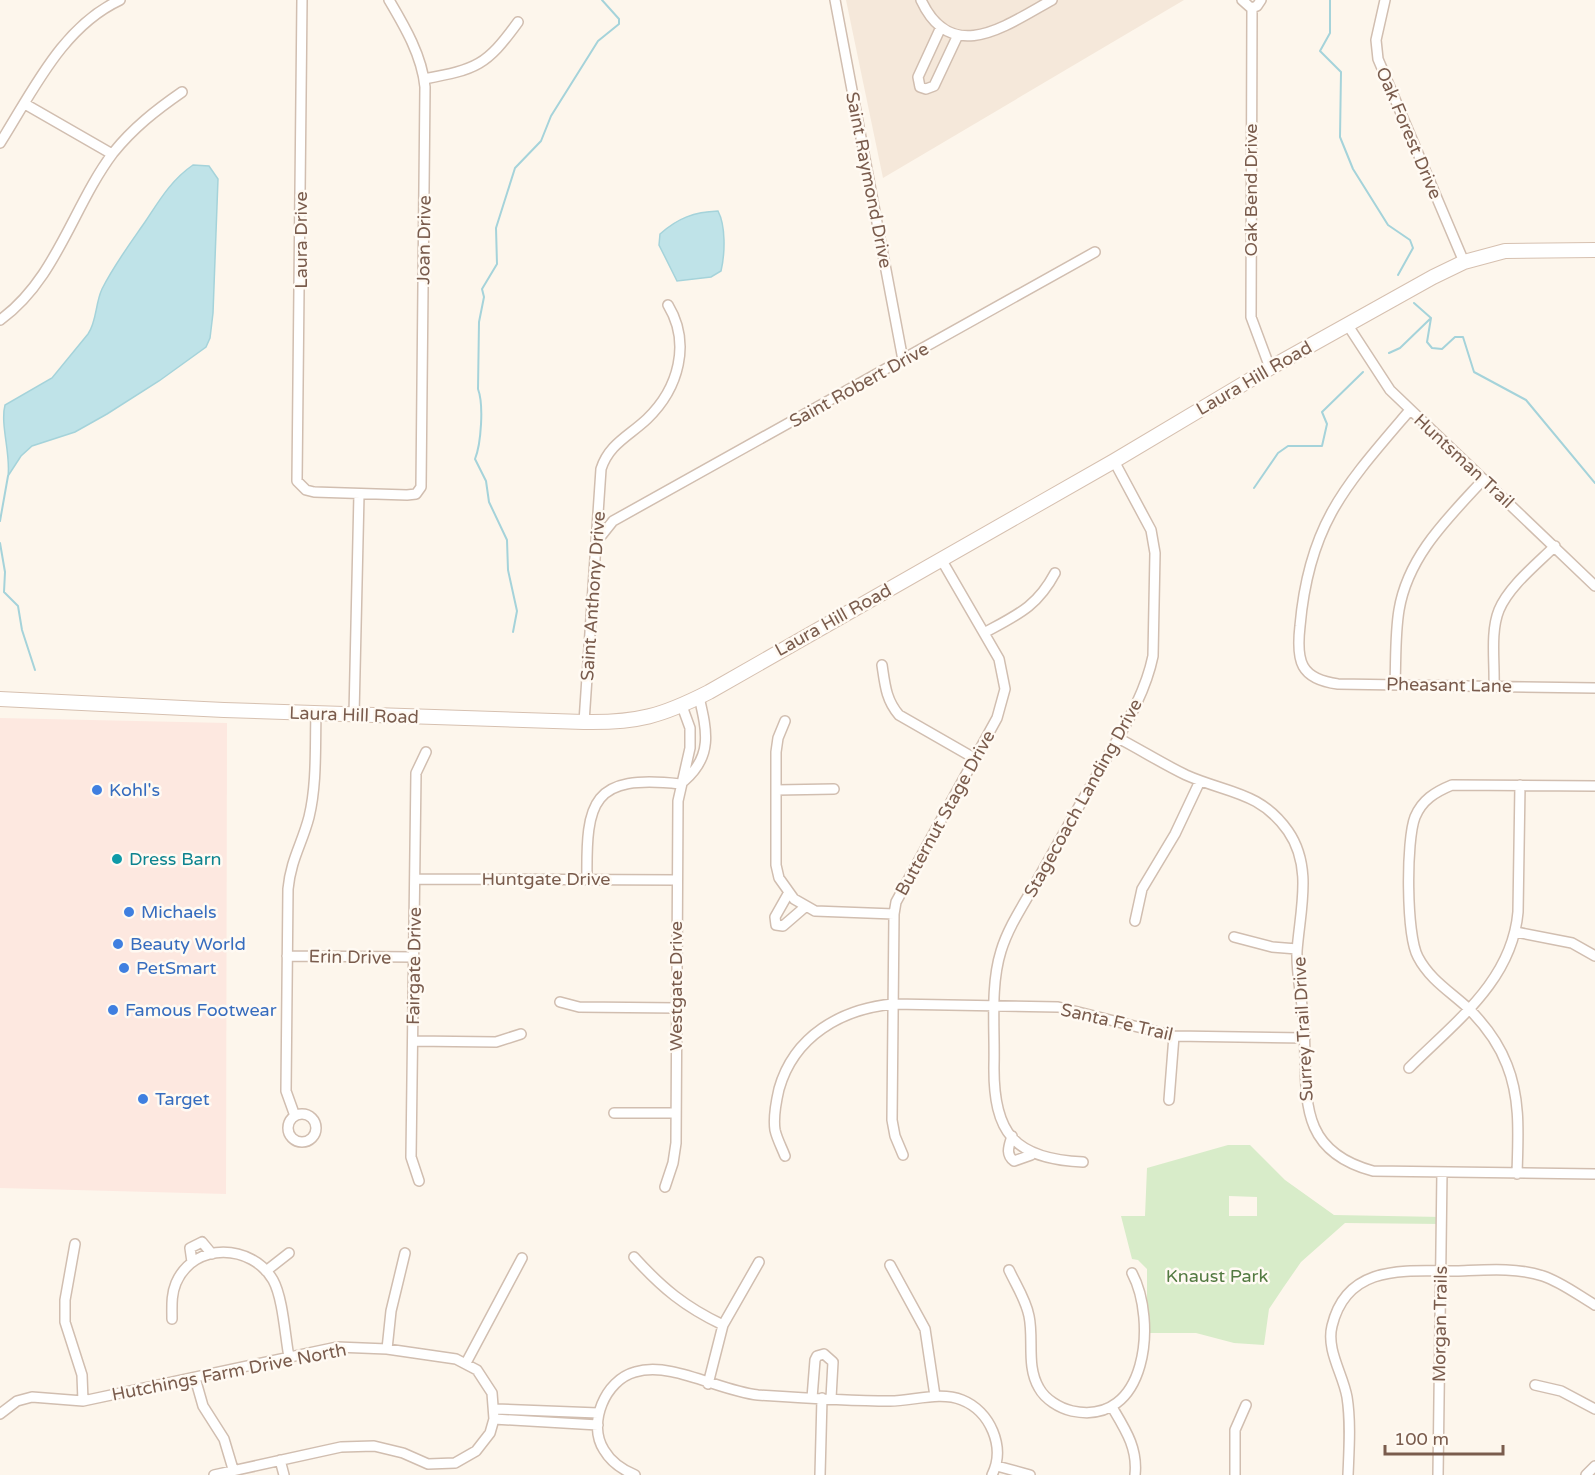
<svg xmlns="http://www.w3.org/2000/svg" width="1595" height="1475" viewBox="0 0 1595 1475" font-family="'Varela Round',sans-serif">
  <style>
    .residential { fill: #f5e8da }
    .commercial { fill: #fde8e0 }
    .green { fill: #d8ecc9; fill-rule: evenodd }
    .water { fill: #bfe3e8; stroke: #a5d3da; stroke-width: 1.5 }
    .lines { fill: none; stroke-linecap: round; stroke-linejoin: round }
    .stream { stroke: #a5d3da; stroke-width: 2 }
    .street-casing { stroke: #d1beb0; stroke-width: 12 }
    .secondary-casing { stroke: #d6c0b0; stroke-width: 16 }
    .street { stroke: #fff; stroke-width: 9 }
    .secondary { stroke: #fff; stroke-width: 14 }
    .shop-dot { fill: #3f7fe0; stroke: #fffaf3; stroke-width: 2 }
    .culture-dot { fill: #0f9aa8; stroke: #fffaf3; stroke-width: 2 }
    .labels { text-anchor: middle; stroke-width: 5; stroke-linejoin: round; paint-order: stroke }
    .street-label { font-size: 18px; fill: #7a5c4d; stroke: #fffaf3 }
    .shop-label { font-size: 18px; fill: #366cbe; stroke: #fffaf3; text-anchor: start }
    .culture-label { font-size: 18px; fill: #0d838f; stroke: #fffaf3; text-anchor: start }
    .park-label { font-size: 18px; fill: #537a41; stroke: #fffaf3 }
  </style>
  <rect width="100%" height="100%" fill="#fdf6ec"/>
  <path class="residential" d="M846 0H1184L883 178Z"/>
  <path class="commercial" d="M0 718 227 723 226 1194 0 1188Z"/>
  <path class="green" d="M1228 1145H1250L1285 1180 1334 1215 1442 1217V1224L1345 1223 1301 1262 1283 1288 1269 1309 1264 1345 1234 1343 1196 1333H1147V1269L1138 1260 1132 1259 1121 1216H1145L1147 1168ZM1229 1196 1257 1197V1216H1229Z"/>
  <path class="water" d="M193 165 209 166 218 179 213 313 210 338 206 347 159 381 107 414 75 432 32 446 21 456 8 476C11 454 0 425 5 405L52 378 88 334C97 321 95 304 102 289 114 265 129 245 145 222 159 201 171 180 193 165Z
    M718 211C726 226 725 254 721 271L711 277 677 281 659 245 660 234C678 218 694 212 718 211Z"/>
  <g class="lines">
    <path class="stream" d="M1330 0V33L1320 51 1341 72 1340 137 1353 169 1388 225 1410 240 1413 248 1398 275
      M1414 303 1431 318 1427 342 1432 348 1442 349 1455 337H1463L1474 372 1526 400 1595 483
      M1389 353 1400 348 1431 318
      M1254 488 1278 453 1288 446H1322L1327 424 1322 412 1363 372
      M0 521 8 476
      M0 543 5 572 4 592 18 606 22 630 35 670
      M513 632 517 611 508 570 507 540 489 502 486 481 475 459C481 444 484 405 478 389L479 322 484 297 482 289 497 264 496 228 515 168 541 141 551 116 598 41 619 24V19L602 0"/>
    <g class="street-casing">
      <path id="street" d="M302 0 297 481 306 490 314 492 407 495 416 494 421 487 425 87C422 56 405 27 389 0
        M835 0 903 360
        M921 0C952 67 1008 24 1052 0
        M1242 0 1251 8 1257 6 1261 0
        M1385 0 1376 40 1378 59 1464 262
        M1252 8 1251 317 1270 368
        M941 27 918 77 920 87 926 89 934 86 958 35
        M424 79C477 69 486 66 518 22
        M25 104 112 154
        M0 143C33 91 62 27 120 0
        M0 320C56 280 73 206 113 153 133 128 156 110 182 92
        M1347 324 1390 390 1595 586
        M1410 410C1346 485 1309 523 1300 626 1296 661 1300 679 1338 684L1595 688
        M597 541 613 521 1095 252
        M984 633C1017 615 1037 607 1055 573
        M882 665C885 685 886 700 899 715L974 758
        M1395 684C1396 660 1395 634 1399 610 1408 556 1448 518 1483 480
        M1494 686C1495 663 1490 632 1499 610 1509 586 1537 564 1555 546
        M354 715 359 494
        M785 721 778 738 776 752V865L779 878 794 899 815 911 894 914
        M584 722 601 469C609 444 629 436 647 419 679 388 691 343 668 305
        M1118 738C1141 750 1163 764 1186 775 1226 793 1260 791 1288 831 1313 867 1300 910 1297 951 1296 977 1303 1001 1304 1028 1308 1092 1294 1150 1373 1171L1595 1174
        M684 781C713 756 707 731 699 697
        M777 790 834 789
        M415 879 677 880
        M587 879C586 801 592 774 680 784
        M788 894 775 917 776 925 783 926 805 907
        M1135 921 1142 889 1175 834 1200 781
        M1516 932 1572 943 1595 956
        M1234 937 1272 947 1297 949
        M287 956 414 957
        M560 1002 579 1007 677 1008
        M413 1041 496 1042 521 1034
        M1409 1068C1455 1022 1512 981 1518 912L1520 785
        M1169 1100 1174 1036
        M614 1113H675
        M288 1128a14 14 0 1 1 28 0a14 14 0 1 1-28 0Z
        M295 1116 286 1091 288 889C291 859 302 844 309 817 317 784 315 747 316 713
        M1012 1136C1009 1146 1005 1154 1014 1161L1031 1155
        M903 1155 895 1136 892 1120 894 914 896 902 997 718 1005 689 999 659 941 559
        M785 1156C782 1148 777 1139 775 1130 773 1117 776 1102 779 1089 794 1036 841 1009 893 1004L1058 1007 1174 1036 1305 1038
        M1083 1162C1014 1159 993 1133 994 1065 995 1029 990 986 1001 951 1008 928 1022 907 1034 886 1057 845 1080 804 1104 763 1123 729 1145 695 1153 656L1155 553 1151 530 1114 461
        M1517 1174C1518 1137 1521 1100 1507 1065 1499 1044 1485 1025 1469 1009 1451 992 1430 980 1418 957 1406 935 1406 840 1415 817 1422 800 1435 792 1452 785L1595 786
        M419 1181 411 1157 416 773 426 752
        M665 1187 673 1163 676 1143 678 801 690 748V728L682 706
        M75 1244 65 1300V1322L82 1375 83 1401
        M634 1257C662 1288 685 1307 723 1325
        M192 1262 190 1248 202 1242 212 1254
        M890 1265 925 1329 935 1396
        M1009 1270C1016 1285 1026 1300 1029 1316 1034 1340 1026 1366 1039 1388 1045 1399 1059 1408 1072 1411 1148 1427 1157 1320 1132 1273
        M266 1271 289 1253
        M172 1319C172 1306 171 1295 176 1283 194 1241 252 1244 273 1280 283 1298 285 1336 289 1357
        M387 1349 391 1311 405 1253
        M466 1363 522 1258
        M195 1378 203 1406 224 1439 233 1469
        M708 1384 723 1325 759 1262
        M1535 1385 1561 1391 1595 1409
        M812 1398 815 1360 817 1356 824 1354 833 1362 831 1398
        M1112 1407C1125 1429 1138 1448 1135 1475
        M495 1409 598 1413
        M0 1414 17 1401 32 1397 83 1401 337 1347 387 1349 456 1359 477 1370 492 1393 494 1419 490 1433 476 1451 455 1463 428 1464 403 1453 374 1446 341 1447 214 1475
        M494 1419 598 1425
        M280 1460 284 1475
        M997 1466 1030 1475
        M635 1475C623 1470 611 1462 604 1450 587 1424 605 1380 635 1372 672 1361 719 1391 758 1395 802 1398 846 1401 890 1401 913 1401 940 1391 962 1400 990 1411 1006 1447 992 1475
        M820 1475 822 1398
        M1235 1475V1430L1246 1405
        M1348 1475C1349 1450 1351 1422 1347 1397 1343 1374 1326 1350 1332 1326 1347 1263 1406 1271 1456 1271 1485 1270 1515 1267 1543 1276 1561 1282 1578 1295 1595 1305
        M1438 1475 1442 1172
        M1586 1475 1595 1466"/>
    </g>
    <g class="secondary-casing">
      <path id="secondary" d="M0 699 224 710 584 722C637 723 662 716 709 692L1114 461 1270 368 1433 277 1464 262 1505 251 1595 250"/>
    </g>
    <use href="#street" class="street"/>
    <use href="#secondary" class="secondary"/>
  </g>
  <g class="shop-dot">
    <circle cx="97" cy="790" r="6"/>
    <circle cx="129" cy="912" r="6"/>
    <circle cx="118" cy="944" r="6"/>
    <circle cx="124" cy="968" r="6"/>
    <circle cx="113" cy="1010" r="6"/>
    <circle cx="143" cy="1099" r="6"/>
  </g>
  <circle class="culture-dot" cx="117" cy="859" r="6"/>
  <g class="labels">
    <g class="street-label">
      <text transform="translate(1409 133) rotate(67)" y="6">Oak Forest Drive</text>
      <text transform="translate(869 180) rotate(79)" y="6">Saint Raymond Drive</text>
      <text transform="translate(1251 190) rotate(-90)" y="6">Oak Bend Drive</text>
      <text transform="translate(301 240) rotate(-90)" y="6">Laura Drive</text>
      <text transform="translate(424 240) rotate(-89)" y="6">Joan Drive</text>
      <text transform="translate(1254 378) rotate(-30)" y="6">Laura Hill Road</text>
      <text transform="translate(859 385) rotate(-29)" y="6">Saint Robert Drive</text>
      <text transform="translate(1464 461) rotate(43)" y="6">Huntsman Trail</text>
      <text transform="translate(593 596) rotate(-86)" y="6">Saint Anthony Drive</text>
      <text transform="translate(833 620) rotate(-29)" y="6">Laura Hill Road</text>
      <text transform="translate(1449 685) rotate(1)" y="6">Pheasant Lane</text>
      <text transform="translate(354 715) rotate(2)" y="6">Laura Hill Road</text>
      <text transform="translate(1083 798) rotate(-61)" y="6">Stagecoach Landing Drive</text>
      <text transform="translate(945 813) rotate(-61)" y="6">Butternut Stage Drive</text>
      <text x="546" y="885">Huntgate Drive</text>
      <text transform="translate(350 957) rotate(1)" y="6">Erin Drive</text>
      <text transform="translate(414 966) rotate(-89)" y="6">Fairgate Drive</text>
      <text transform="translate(676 986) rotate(-90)" y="6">Westgate Drive</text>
      <text transform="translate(1117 1022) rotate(13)" y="6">Santa Fe Trail</text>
      <text transform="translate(1303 1029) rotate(-93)" y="6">Surrey Trail Drive</text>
      <text transform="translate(1440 1324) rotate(-89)" y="6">Morgan Trails</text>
      <text transform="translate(229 1372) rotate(-11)" y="6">Hutchings Farm Drive North</text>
    </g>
    <g class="shop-label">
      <text x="109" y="796">Kohl's</text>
      <text x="141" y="918">Michaels</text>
      <text x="130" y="950">Beauty World</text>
      <text x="136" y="974">PetSmart</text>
      <text x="125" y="1016">Famous Footwear</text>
      <text x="155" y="1105">Target</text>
    </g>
    <g class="culture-label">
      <text x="129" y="865">Dress Barn</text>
    </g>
    <g class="park-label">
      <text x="1217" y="1282">Knaust Park</text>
    </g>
  </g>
  <path d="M1385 1445v9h118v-9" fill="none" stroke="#7a5c4d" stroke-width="3"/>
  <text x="1394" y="1445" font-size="18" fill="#7a5c4d" stroke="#fffaf3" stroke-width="4.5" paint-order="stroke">100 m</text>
</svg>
